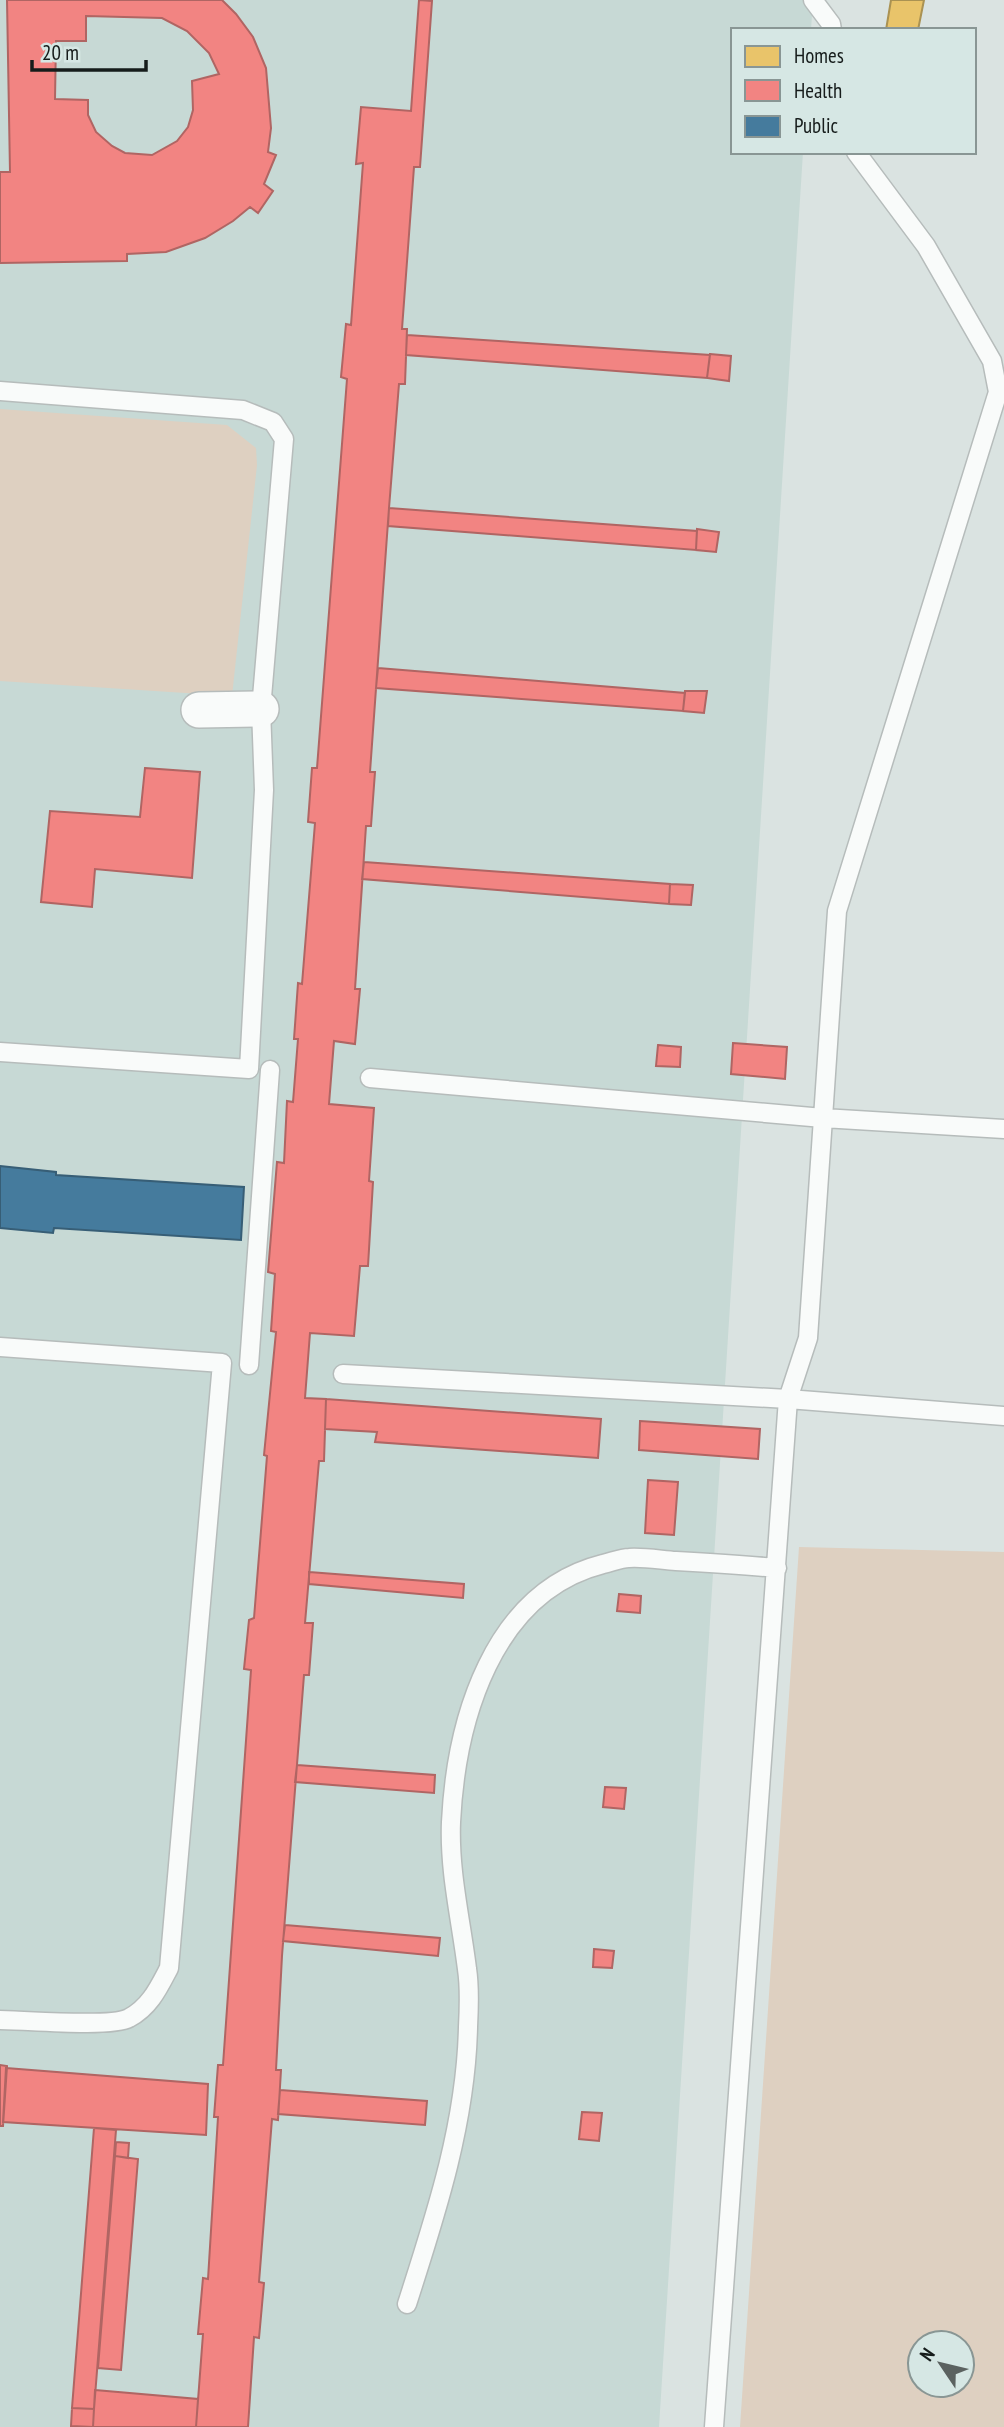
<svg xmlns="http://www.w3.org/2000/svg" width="1004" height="2427" viewBox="0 0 1004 2427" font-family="'PT Sans Narrow',sans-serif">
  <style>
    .built { fill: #c7d9d5 }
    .green { fill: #ded0c1; fill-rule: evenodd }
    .homes { fill: #e9c46a; stroke: #aa9252; stroke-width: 2 }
    .health { fill: #f28482; stroke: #b06563; stroke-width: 2; fill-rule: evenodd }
    .public { fill: #457b9d; stroke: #375e76; stroke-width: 2 }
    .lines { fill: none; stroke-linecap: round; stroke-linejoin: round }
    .service-casing { stroke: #b6bcbb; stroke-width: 21 }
    .minor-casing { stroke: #b6bcbb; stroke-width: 38 }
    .service { stroke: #f9fbfa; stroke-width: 18 }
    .minor { stroke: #f9fbfa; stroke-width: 35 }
  </style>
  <rect width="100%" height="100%" fill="#dae3e1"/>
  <path class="built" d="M0 0H813L811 30H733V152H803L659 2427H0Z"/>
  <path class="green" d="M0 409 227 425 256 448 257 465 232 696 0 681Z
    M799 1547 1004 1552V2427H740ZM920 2343H962V2385H920Z"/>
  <path class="homes" d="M891 0H924L918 30H886Z"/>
  <path class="health" d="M7 0H222L236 14 253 37 266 68 271 128 268 152 276 155 264 184 273 191 258 213 250 207 233 221 205 238 166 252 127 254V261L0 263V172H10ZM86 16 162 18 187 31 209 53 219 74 192 81 193 110 188 127 177 141 152 155 125 153 112 146 96 132 88 115V100L55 99 56 41H86Z
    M419 0 432 1 420 167H414L402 329H407L405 384H399L389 508 370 772H375L371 826H366L355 989H360L355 1044 334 1041 329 1104 374 1108 369 1181 373 1182 368 1266H360L354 1336 310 1333 305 1398 326 1399 324 1461H319L305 1623H313L309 1675H304L282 1956 276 2070H281L278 2120 272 2119 259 2282 264 2283 259 2338 254 2337 248 2427H196L203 2334H198L203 2278 208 2279 218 2117H214L218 2065H223L251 1670 244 1669 249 1620 254 1618 267 1456 264 1455 276 1332 271 1331 275 1274 268 1272 277 1162 284 1163 287 1101 293 1102 298 1039H294L298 983 302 984 315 823 308 822 312 768H317L347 379 341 377 346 324 351 325 363 163 356 164 361 107 411 111Z
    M407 335 710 355 707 378 406 355Z
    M710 354 731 356 729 381 707 378Z
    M389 508 697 531 696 550 388 526Z
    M697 529 719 532 716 552 696 550Z
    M378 668 685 693 683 711 376 688Z
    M685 691H707L704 713 683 711Z
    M145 768 200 772 192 878 95 869 92 907 41 902 50 811 140 817Z
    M364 862 670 884 669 904 362 879Z
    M670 884 693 885 691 905 669 904Z
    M733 1043 787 1047 785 1079 731 1074Z
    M658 1045 681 1047 680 1067 656 1066Z
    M326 1399 601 1419 598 1458 375 1442 377 1432 325 1429Z
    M640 1421 760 1429 758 1459 639 1450Z
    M648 1480 678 1482 674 1535 645 1533Z
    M309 1572 464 1584 463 1598 309 1584Z
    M619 1594 641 1596 640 1613 617 1611Z
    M297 1765 435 1775 434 1793 295 1782Z
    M605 1787 626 1788 624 1809 603 1807Z
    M285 1925 440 1938 438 1956 283 1941Z
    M594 1949 614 1951 612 1968 593 1967Z
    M0 2065 7 2066 3 2126H0Z
    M6 2068 208 2084 206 2135 3 2122Z
    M280 2090 427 2101 425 2125 278 2114Z
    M582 2112 602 2113 599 2141 579 2139Z
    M94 2128 116 2130 94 2409 72 2408Z
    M116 2142 129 2143 128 2158 115 2156Z
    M115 2156 138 2159 121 2370 98 2368Z
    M95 2390 198 2399 196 2427H93Z
    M72 2408 94 2409 93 2427 71 2426Z"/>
  <path class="public" d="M0 1166 56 1172V1175L244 1187 241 1240 54 1228 53 1233 0 1228Z"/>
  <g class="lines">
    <g class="service-casing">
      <path id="service" d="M813 0 831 24 832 30
        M0 391 243 410 273 422 284 439 261 709 264 790 249 1069 0 1052
        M370 1078 823 1118 837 911 998 392 992 361 926 246 856 152
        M1004 1129 823 1118 808 1338 788 1399 1004 1416
        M0 1347 222 1363 169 1968C159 1987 150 2007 129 2018 111 2028 25 2020 0 2020
        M249 1365 270 1070
        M343 1374 788 1399 714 2427
        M407 2304C436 2214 466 2123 468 2027 469 2008 470 1988 467 1969 461 1920 449 1872 451 1822 456 1721 492 1592 603 1564 612 1562 621 1558 629 1558 644 1557 661 1560 676 1561 710 1563 743 1565 777 1568"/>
    </g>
    <g class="minor-casing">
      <path id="minor" d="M199 710 261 709"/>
    </g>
    <use href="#service" class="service"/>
    <use href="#minor" class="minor"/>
  </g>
  <rect x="731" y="28" width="245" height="126" fill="#d6e7e4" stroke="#899694" stroke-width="2"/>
  <rect x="745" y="46" width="35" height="21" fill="#e9c46a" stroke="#899694" stroke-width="2"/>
  <text x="794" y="63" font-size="21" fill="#161c1b">Homes</text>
  <rect x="745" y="80" width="35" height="21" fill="#f28482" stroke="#899694" stroke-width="2"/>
  <text x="794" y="98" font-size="21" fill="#161c1b">Health</text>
  <rect x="745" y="116" width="35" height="21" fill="#457b9d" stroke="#899694" stroke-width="2"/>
  <text x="794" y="133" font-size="21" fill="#161c1b">Public</text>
  <g transform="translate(941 2364) rotate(305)"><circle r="33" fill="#d6e7e4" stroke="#899694" stroke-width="2"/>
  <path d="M0-5L12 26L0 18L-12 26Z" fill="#5b6260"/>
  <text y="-10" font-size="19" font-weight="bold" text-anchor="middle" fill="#161c1b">N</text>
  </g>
  <path d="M32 60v10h114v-10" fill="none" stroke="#161c1b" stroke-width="3.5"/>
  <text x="42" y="60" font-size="21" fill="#161c1b" stroke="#d6e7e4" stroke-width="5" paint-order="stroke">20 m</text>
</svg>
